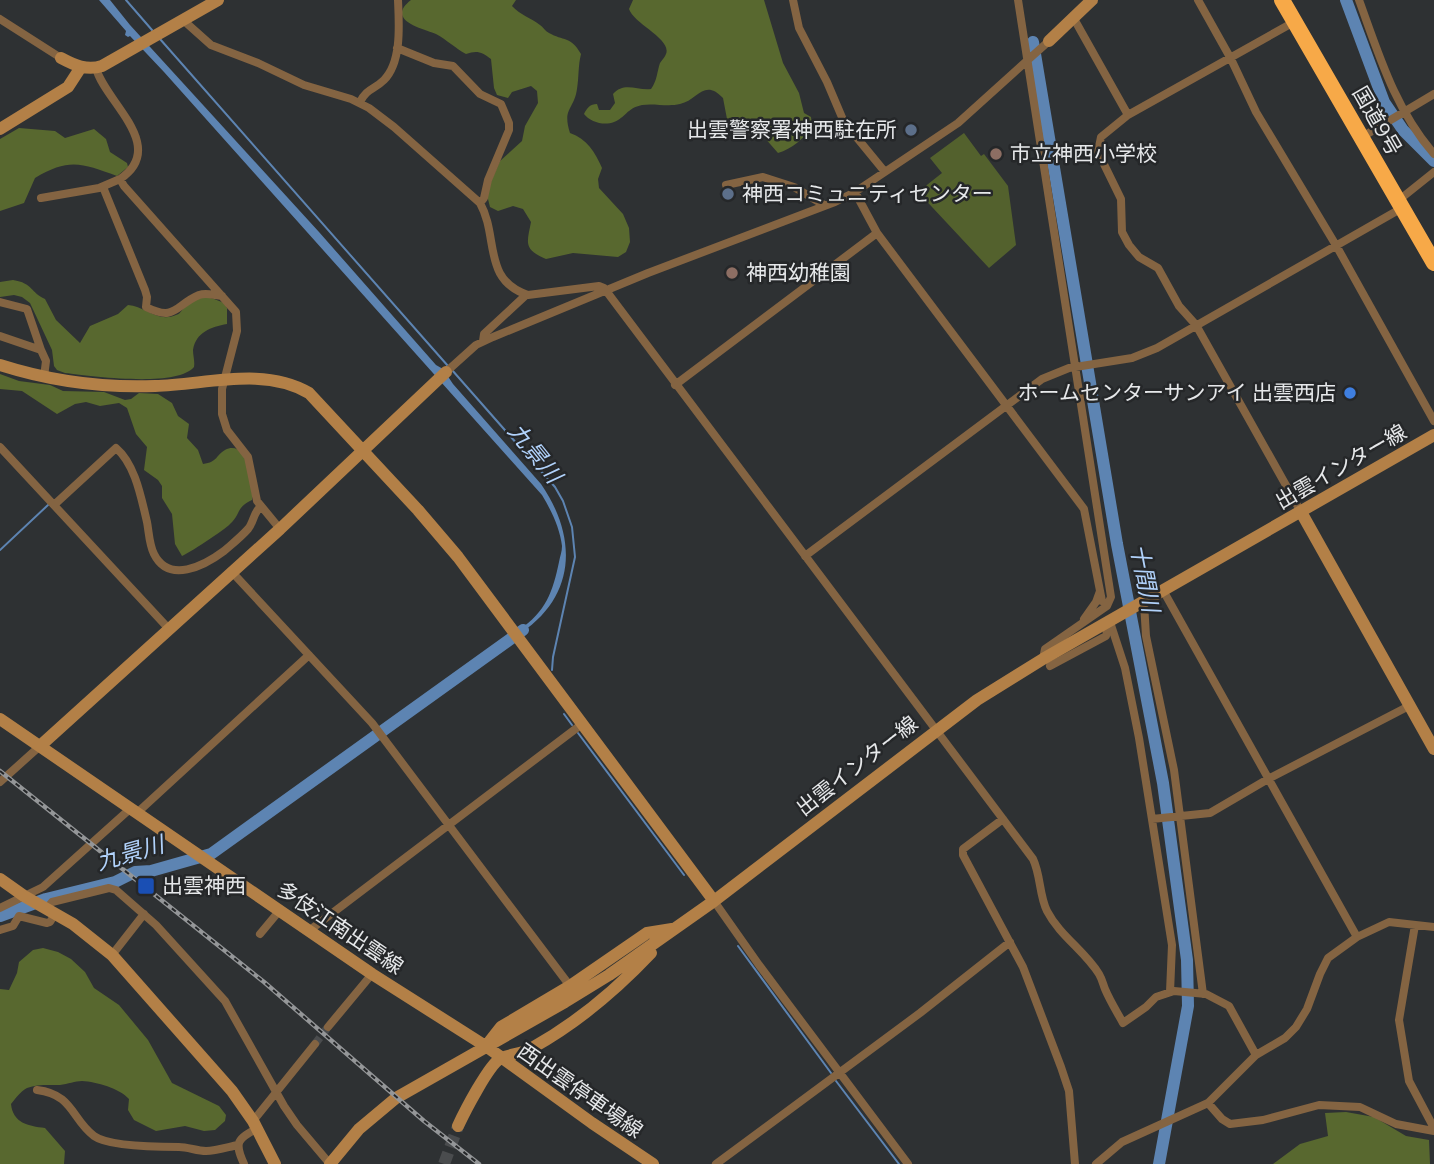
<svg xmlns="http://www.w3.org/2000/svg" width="1434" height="1164" viewBox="0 0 1434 1164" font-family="Mulish,'Noto Sans JP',sans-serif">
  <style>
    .green { fill: #53612d }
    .forest { fill: #58682f }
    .water { fill: #5d84b2 }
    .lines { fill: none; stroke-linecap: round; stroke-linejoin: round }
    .stream { stroke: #5d84b2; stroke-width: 2 }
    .river { stroke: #5d84b2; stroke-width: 12 }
    .street-tunnel { stroke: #4a4c4e; stroke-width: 8; stroke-dasharray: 8 4; stroke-linecap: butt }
    .secondary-tunnel { stroke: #4a4c4e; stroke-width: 12; stroke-dasharray: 12 6; stroke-linecap: butt }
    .street { stroke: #846442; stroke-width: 8 }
    .secondary { stroke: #b38047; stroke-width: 12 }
    .highway { stroke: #f7a948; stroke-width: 16 }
    .rail-casing { stroke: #949698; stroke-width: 4.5 }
    .rail { stroke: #252729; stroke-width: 2; stroke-dasharray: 5; stroke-linecap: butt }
    .service-dot { fill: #5c6f8a; stroke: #252729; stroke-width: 2.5 }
    .education-dot { fill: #8d6e63; stroke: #252729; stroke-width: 2.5 }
    .shop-dot { fill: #3f7fe0; stroke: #252729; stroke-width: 2.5 }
    .transit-dot { fill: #1a4fb4; stroke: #252729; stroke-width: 2.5 }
    .labels { text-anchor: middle; stroke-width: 5; stroke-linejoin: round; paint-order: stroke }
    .street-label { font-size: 21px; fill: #e6e8ea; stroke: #252729 }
    .poi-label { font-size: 21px; fill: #e6e8ea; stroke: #252729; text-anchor: start }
    .water-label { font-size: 23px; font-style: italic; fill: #b1d2fb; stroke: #252729 }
  </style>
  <rect width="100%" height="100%" fill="#2e3133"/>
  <path class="green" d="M964 133 981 156 984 154 1008 186 1016 245 989 268 918 192 942 173 930 158Z"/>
  <path class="forest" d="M411 0H516L512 6C520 15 531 18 540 25 543 27 545 31 549 33 563 41 571 36 581 54 578 66 579 77 577 89 574 110 562 108 570 133 587 139 595 152 602 168L598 179 599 188 623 214 629 228 630 242 626 252 618 257 573 253 546 259C523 249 527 243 531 222L523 209 513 206 498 211 490 207 487 195 489 186 500 161 522 141 525 126 538 103 537 91 531 86 512 92 508 98 497 95 494 88 491 59C482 52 477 50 466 54 455 48 447 40 436 34 425 29 384 21 411 0Z
    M633 0H764L783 63 799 93 804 113 811 117 812 127C804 138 792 149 778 153L757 129C749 129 744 133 735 132L727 119 723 98C704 78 698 100 680 104 668 107 654 103 642 105 627 108 625 118 614 122 604 126 590 122 584 114 587 108 590 104 597 104L599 110H610L615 103 613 94C624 81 638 91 651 89 657 81 657 72 660 63 662 60 665 57 666 54 672 39 634 24 629 9Z
    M19 128 55 131 65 138 94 129 106 139 110 152 127 163 128 167 117 176C83 164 70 157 35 178L24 203 0 211V139Z
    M13 280C33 283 31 293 45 299L56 320 80 343 90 326 118 314 128 305C145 306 157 323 176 315 180 314 181 311 184 308 199 294 207 295 224 303L227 308V324C211 327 196 332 193 350 193 356 195 361 194 367 176 388 92 376 65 373L57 370 54 366 52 350 30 303 22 297 14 295 0 297V282Z
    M0 374 19 381 50 385 63 391 104 392 125 400 131 399 139 393 158 394 172 403 178 416 189 424 187 438 198 450 203 464C218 462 216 455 225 450 249 438 253 487 252 500 236 507 241 514 230 524 226 529 186 555 182 556L175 544 172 514 162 498V486L158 480 144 470 147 447 136 434 127 408 119 403 100 406 86 402 75 404 57 414 22 391 0 389Z
    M43 948 58 952 71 959 85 972 94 988 119 1005 148 1040 172 1083 219 1106 226 1115 225 1121 215 1130 204 1131 185 1126 156 1131 134 1120 128 1110 129 1099C119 1088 97 1082 82 1081 75 1081 68 1084 60 1085 49 1085 37 1084 27 1088 20 1092 16 1098 11 1104 13 1123 28 1126 45 1128L65 1151 64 1164H0V989L9 990 17 973 19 962 33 950Z
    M1346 1112 1374 1117 1406 1136 1429 1140 1430 1164H1273L1300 1144 1328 1136 1325 1113Z"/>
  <path class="water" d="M99 0H110L130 25 319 232 436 365 443 369 453 384 541 484C577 536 577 595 521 633L519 630C546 612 553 591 559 562 560 556 562 552 562 546 560 528 551 510 542 495L164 72 130 36 128 37 125 35 126 31Z"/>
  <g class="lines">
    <path class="stream" d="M126 0 152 30
      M160 39 448 366
      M452 370 555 487 563 501 572 527 575 557 553 657 552 670
      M0 550 48 505
      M564 714 572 725
      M578 733 684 875
      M738 946 831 1073
      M836 1081 899 1164"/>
    <path class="river" d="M1346 0 1384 102 1403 130 1434 161
      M1033 42 1117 544 1163 783 1187 960 1188 1006 1159 1164
      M0 916 46 899 115 882 135 872 151 871 211 854 523 630"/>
    <path class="street-tunnel" d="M315 1044 328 1027"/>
    <path class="secondary-tunnel" d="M444 1164 458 1126"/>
    <path class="street" d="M793 0 799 28 827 82 844 122 885 172
      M1018 0 1111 597 1107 606 1045 649 1044 654
      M1198 0 1231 59 1256 112 1337 247 1434 421
      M1359 0C1379 55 1395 109 1434 154
      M1073 17 1128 115
      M0 19 61 58
      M183 20 211 45 258 63 304 85 351 99 369 108 394 127 480 203C499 237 482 280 528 295L599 286 604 288 1033 859C1041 876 1039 895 1047 911 1060 936 1085 951 1099 974 1102 979 1103 984 1105 989 1110 1001 1117 1012 1123 1023L1146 1007 1156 997 1174 991 1206 994 1229 1006 1256 1055
      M1294 22 1128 115 1101 137 1098 152 1121 199 1122 232 1129 245 1139 257 1158 268 1179 306 1196 325 1301 512
      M397 48 434 63 453 66 480 94 501 104 509 123V130L488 180 484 198 480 203
      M96 68C104 101 169 146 120 179L124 186 236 312 237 331 222 389V414L227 430 248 457 257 501 280 529
      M360 102C367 88 374 90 384 80 402 62 399 24 398 0
      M1362 137 1434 94
      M726 185 763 177 794 187 824 205
      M103 187 145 290 147 297 146 307C176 322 175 305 199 295 208 292 214 296 222 296
      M855 192 877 233 1084 509 1102 601
      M41 198 99 188 120 179
      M1399 200 1434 172
      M0 302 27 309 41 350
      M0 336 41 350 46 361 44 377
      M483 341 484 334 526 295
      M446 372 476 345 493 337 648 273 835 202 855 192 958 123 1049 41
      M675 385 877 233
      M0 447 169 629
      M54 505 116 448C135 464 141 497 147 522 149 532 149 544 154 554 169 584 204 566 224 551 232 544 241 537 248 529 254 522 253 513 261 506
      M805 556 1042 379 1069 368 1132 358 1157 348 1402 208
      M231 571 372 723 570 986
      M1164 592 1357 937
      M1144 603 1146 636 1174 770 1203 994
      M1084 619 1096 602 1100 591
      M1110 622 1125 668 1139 738 1172 945 1170 992
      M1050 666 1106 636 1107 631
      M0 782 40 746
      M138 812 309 655
      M1003 819 963 849V855L1023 967 1061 1067 1069 1091 1075 1164
      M1152 819 1210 813 1268 779 1409 706
      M714 901 759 965 908 1164
      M0 908 43 887 131 808
      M46 909 52 902 109 888 116 890 156 925 225 1001 284 1106 297 1125 330 1164
      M1415 925 1399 1020 1409 1081 1434 1128
      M0 930 13 926 19 916 47 923 50 922 55 914
      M310 930 582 724
      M260 934 280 910
      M112 955 144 914
      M328 1027 372 974
      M37 1090C73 1094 72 1120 94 1136 109 1147 160 1147 179 1147 188 1147 197 1151 206 1151 216 1151 228 1147 238 1145
      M1208 1103 1222 1119 1230 1124 1263 1120 1319 1105 1360 1107 1396 1124 1434 1131
      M253 1121 315 1044
      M244 1164C234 1142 237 1139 258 1128
      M716 1164 920 1013 1010 942
      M1096 1164 1122 1142 1208 1103 1256 1055 1285 1038 1296 1027 1307 1009 1320 974 1328 958 1357 937 1389 922 1434 927"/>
    <path class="secondary" d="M1049 41 1092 0
      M61 58C74 65 87 71 102 66L218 0
      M0 129 68 87 81 67
      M0 365C50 381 103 388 155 386 205 385 263 366 309 393L418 510 458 557 714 901
      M1301 512 1434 749
      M0 719 372 974 487 1047 592 1123 653 1164
      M40 746 280 529 446 372
      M0 879 24 896 73 924 112 955 232 1091 253 1121 275 1164
      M490 1041 501 1027 570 986 647 933 672 929
      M458 1126C464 1113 489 1064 501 1058 511 1054 523 1054 532 1048 577 1023 616 990 651 953
      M330 1164 359 1129 396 1098 565 1002 609 975 714 901 977 700 1043 659 1434 435"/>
    <path class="highway" d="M1282 0 1434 263"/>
    <g class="rail-casing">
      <path id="rail" d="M0 771 264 982 424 1121 479 1164"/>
    </g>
    <use href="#rail" class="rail"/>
  </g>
  <g class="service-dot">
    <circle cx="911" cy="130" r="7"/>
    <circle cx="728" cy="194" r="7"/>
  </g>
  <g class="education-dot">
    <circle cx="996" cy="154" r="7"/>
    <circle cx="732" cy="273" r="7"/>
  </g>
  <circle class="shop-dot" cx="1350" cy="393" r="7"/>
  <rect class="transit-dot" x="137" y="877" width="18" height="18" rx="3.5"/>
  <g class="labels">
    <g class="street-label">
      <text transform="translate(1377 121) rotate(60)" y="7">国道9号</text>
      <text transform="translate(1341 467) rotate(-30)" y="7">出雲インター線</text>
      <text transform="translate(857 766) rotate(-38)" y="7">出雲インター線</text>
      <text transform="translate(340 928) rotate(34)" y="7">多伎江南出雲線</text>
      <text transform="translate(580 1091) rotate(35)" y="7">西出雲停車場線</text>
    </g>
    <g class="poi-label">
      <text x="897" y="137" text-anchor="end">出雲警察署神西駐在所</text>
      <text x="1010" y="161">市立神西小学校</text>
      <text x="742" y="201">神西コミュニティセンター</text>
      <text x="746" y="280">神西幼稚園</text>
      <text x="1336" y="400" text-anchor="end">ホームセンターサンアイ 出雲西店</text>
      <text x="162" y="893">出雲神西</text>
    </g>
    <g class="water-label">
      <text transform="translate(535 453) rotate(51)" y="8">九景川</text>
      <text transform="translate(1145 578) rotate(79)" y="8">十間川</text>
      <text transform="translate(130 853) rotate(-16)" y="8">九景川</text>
    </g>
  </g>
</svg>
